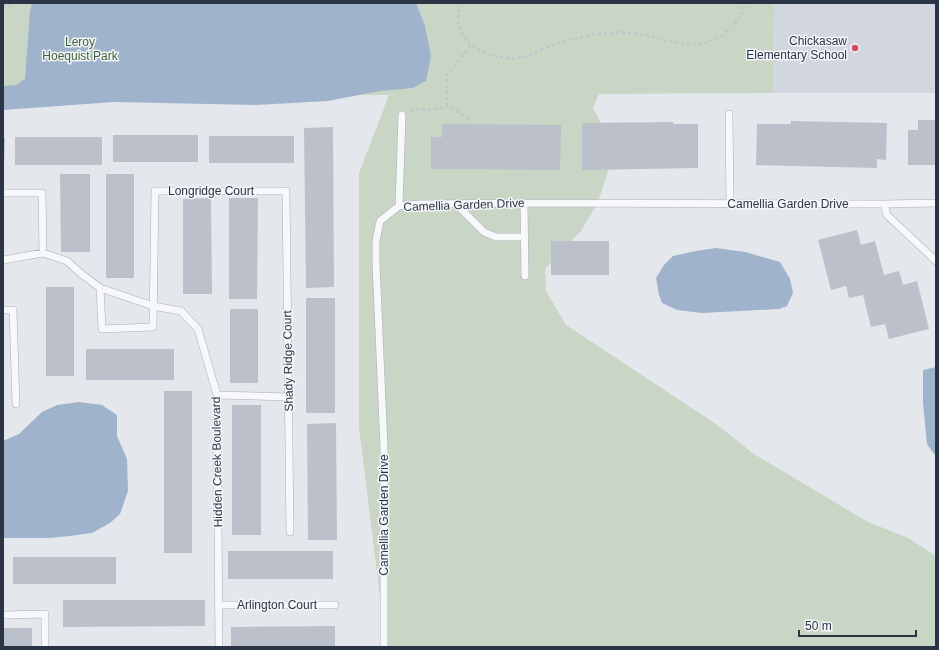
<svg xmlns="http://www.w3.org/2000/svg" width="939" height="650" viewBox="0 0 939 650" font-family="Arial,sans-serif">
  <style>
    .built { fill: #d2d6de }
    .green { fill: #c9d6c5 }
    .water { fill: #9fb4cc }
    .building { fill: #bbc0ca }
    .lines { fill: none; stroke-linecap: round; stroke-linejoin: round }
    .lane-casing { stroke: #a9aeb7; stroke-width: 8 }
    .path { stroke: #c2c5cb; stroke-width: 2.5; stroke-dasharray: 3 3; stroke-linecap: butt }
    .lane { stroke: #f7f8fa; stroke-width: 7 }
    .poi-dot { fill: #d1495b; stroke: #f4f6f9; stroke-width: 1.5 }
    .labels { text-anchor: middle; stroke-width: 3; stroke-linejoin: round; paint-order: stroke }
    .poi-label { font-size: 12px; fill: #2b3445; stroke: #f4f6f9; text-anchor: end }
    .park-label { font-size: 12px; fill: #3f6138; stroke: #f4f6f9 }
    .street-label { font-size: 12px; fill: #2b3445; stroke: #f4f6f9 }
  </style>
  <rect width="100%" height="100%" fill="#e4e7ec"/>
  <path class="built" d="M774 3H936V93H773Z"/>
  <path class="green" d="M3 3H774L773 93 599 94 593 108 609 138V168L598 202 581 231 545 269 546 291 566 325 716 424 754 454 868 522 908 538 936 556V647H383L380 597 359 427V173L389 95 3 96Z"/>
  <path class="water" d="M32 3H416L425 26 431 56 426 81 413 88 380 91 328 101 256 105 114 102 3 110V86L16 85 25 79 30 11Z
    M716 248 745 252 780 262 790 279 793 293 787 306 779 309 702 313 677 310 662 303 659 295 656 278 664 265 673 256 696 251Z
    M936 367V454H934L927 444 923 403V370Z
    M79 402 102 405 117 415V436L127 459 128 491 120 514 110 523 92 533 70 536 49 538H3V441L19 434 42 412 57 405Z"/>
  <path class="building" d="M918 120H936V165H908V130H918Z
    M791 121 887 123 886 160 877 159V168L756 165 757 124H791Z
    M673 122V124H698V168L582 170V123Z
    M442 124 561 125 560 170 431 169V137H442Z
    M333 127 334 287 306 288 304 128Z
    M113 135H198V162H113Z
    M209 136H294V163H209Z
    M15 137H102V165H15Z
    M3 138H5L4 167H3Z
    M60 174H90V252H61Z
    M106 174H134V278H106Z
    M211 198 212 294H183V199Z
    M229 198H258L257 299H229Z
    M857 230 861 245 875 241 884 275 899 271 903 285 917 281 929 329 889 339 885 324 871 327 863 295 849 298 846 286 831 290 818 240Z
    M551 241H609V275H551Z
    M46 287H74V376H46Z
    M306 298H335V413H306Z
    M230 309H258V383H230Z
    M86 349H174V380H86Z
    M164 391H192V553H164Z
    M232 405H261V535H232Z
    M336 423 337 540H308L307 424Z
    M228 551H333V579H228Z
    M13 557H116V584H13Z
    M63 600H205V626L63 627Z
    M335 626V647H231V627Z
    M3 628H32V647H3Z"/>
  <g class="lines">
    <g class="lane-casing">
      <path id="lane" d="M729 114 730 204
        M3 193H42L43 253
        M524 203 525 276
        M456 204 484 232 496 237H525
        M884 204 887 215 936 261
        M399 206 402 115
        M3 260 43 253 67 261 79 272 100 288 153 306 181 311 198 329 217 395 219 647
        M100 288 102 329 153 327 155 191H286L290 532
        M3 310H13L16 404
        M217 395 289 397
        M218 605H335
        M3 615 45 614V647
        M384 647V448L376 263V241L380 221 399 206 421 204 524 203 884 204 936 203"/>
    </g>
    <path class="path" d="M459 3 458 25 464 37 471 45 490 55 510 59 527 56 556 43 591 35 619 32 644 35 682 44H704L722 36 738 20 746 3
      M3 6H9L10 3
      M447 106V75L471 45
      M411 112 417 109 432 110 447 106 459 112 469 121"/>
    <use href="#lane" class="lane"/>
  </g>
  <circle class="poi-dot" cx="855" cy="48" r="4"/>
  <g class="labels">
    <g class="poi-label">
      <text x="847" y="45">Chickasaw<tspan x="847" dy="14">Elementary School</tspan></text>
    </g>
    <g class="park-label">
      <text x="80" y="46">Leroy<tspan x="80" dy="14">Hoequist Park</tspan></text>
    </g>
    <g class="street-label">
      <text x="211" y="195">Longridge Court</text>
      <text x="788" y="208">Camellia Garden Drive</text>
      <text transform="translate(464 205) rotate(-2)" y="4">Camellia Garden Drive</text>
      <text transform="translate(288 361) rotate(-91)" y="4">Shady Ridge Court</text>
      <text transform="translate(217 462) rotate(-91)" y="4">Hidden Creek Boulevard</text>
      <text transform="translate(384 515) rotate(-90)" y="4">Camellia Garden Drive</text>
      <text x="277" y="609">Arlington Court</text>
    </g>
  </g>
  <rect width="939" height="650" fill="none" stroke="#2b3445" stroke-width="8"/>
  <path d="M799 630v6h117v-6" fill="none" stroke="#2b3445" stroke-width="2"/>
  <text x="805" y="630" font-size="12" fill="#2b3445" stroke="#f4f6f9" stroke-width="3" paint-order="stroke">50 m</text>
</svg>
